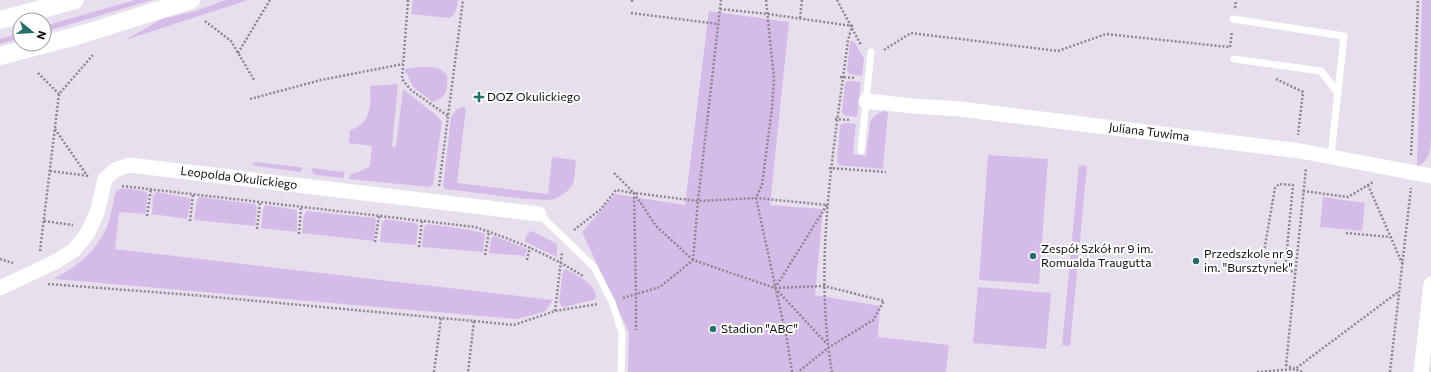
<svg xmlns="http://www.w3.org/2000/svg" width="1431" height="372" viewBox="0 0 1431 372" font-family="Commissioner,sans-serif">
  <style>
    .green { fill: #d5bce8 }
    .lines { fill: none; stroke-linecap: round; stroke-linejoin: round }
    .path { stroke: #8c8690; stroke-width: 2.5; stroke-dasharray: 2 2; stroke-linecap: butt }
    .service { stroke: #fff; stroke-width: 7 }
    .minor { stroke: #fff; stroke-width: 15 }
    .tertiary { stroke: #fff; stroke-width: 18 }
    .poi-dot { fill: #256f6b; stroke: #fff; stroke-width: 1.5 }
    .labels { text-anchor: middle; stroke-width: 4; stroke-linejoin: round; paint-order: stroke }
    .poi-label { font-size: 12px; fill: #100d12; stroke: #fff; text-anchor: start }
    .street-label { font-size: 12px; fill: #100d12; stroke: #fff }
  </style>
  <rect width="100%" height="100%" fill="#e8dfee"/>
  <path class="green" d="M135 0H152L44 32V26Z
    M226 0H248L125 40 162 19 192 12Z
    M413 0H458C457 8 456 14 449 18L411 14Z
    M1422 0H1431V138C1430 151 1430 161 1417 166Z
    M709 11 789 22 770 205 823 209 815 295 880 306 878 337 949 345 946 372H628L629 333 582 232 615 194 685 205Z
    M20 33V38L0 44V39Z
    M852 41 855 43 864 59 862 76 850 74 847 71 850 42Z
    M421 67C432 67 439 66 447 75 448 89 447 97 433 102L413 87 407 74 405 72V69Z
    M848 81 861 82 857 117 845 116 842 113 845 83Z
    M398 84 392 147H396L403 89 436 115 442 122 433 185 428 187 349 179 351 174 359 172 370 166 372 146 349 143 350 130C372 123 371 105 370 86Z
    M462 107 466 108 457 183 548 194 552 157 576 160 574 180 572 186 566 192 557 198 550 200 526 199 445 189 443 187 451 117 456 110Z
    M884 111 888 112 883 169 839 165 837 162 840 125 844 123 856 124 853 154 866 156 870 122C873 116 878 113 884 111Z
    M988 155 1048 159 1039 284 979 280Z
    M256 162 299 167 303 168 300 172 251 165Z
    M1079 165 1087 166 1070 346 1062 345Z
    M311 168 344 172V178L315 175 312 171Z
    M122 188 144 191 146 192 148 195 145 214 120 212 119 213 115 249 553 300 544 312 517 319 55 279V278C79 266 101 247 109 221 112 211 113 201 116 191Z
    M157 192 189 198 191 200 187 219 152 214 153 196Z
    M199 197 255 204 257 207 255 226 194 220 197 200Z
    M1323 197 1365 203 1362 231 1320 227Z
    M265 205 297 210V232L261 228 263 209Z
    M307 211 375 218 376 221 374 241 302 233 304 214Z
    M385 219 415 223 418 226 416 245 380 242 382 223Z
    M427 224 470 230 484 233 485 236 483 252 422 247 424 227Z
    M532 231 557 244V257L524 241 528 233Z
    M494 236 527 249 525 256 489 253 491 239Z
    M566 269C577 276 596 283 596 298L593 300 564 307 561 306 559 301 563 271Z
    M978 287 1051 293 1046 349 973 343Z"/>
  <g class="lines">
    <path class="path" d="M408 0 402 79 411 90 448 116
      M766 0 774 78 772 108 762 185 756 198 787 340 792 372
      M837 0 861 45
      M632 2V0
      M1235 8 1236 0
      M720 9 768 14 852 26 848 40C834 149 813 262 832 372
      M631 13 718 24
      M800 18 802 0
      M205 21 231 41 254 80
      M1230 47 1232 31
      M884 50 911 33 1058 51 1106 34 1229 47
      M238 53 270 0
      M38 73 59 94
      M840 77 856 78
      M1276 79 1303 92 1298 135
      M250 99 321 80 403 64
      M835 119 851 120
      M55 129 88 177
      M1411 155 1415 75 1418 0
      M829 168 886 172
      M50 171 89 176
      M614 173 634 193 636 293V330
      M1368 185 1402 263
      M122 186 475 227C514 240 548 254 583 276
      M439 186 463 0
      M1303 191 1348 197 1373 182
      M147 216 151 189
      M44 221 73 225
      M190 221 193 194
      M257 229 260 202
      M574 230 601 209 616 190 633 193
      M1346 233 1390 237
      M299 234 301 207
      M375 242 379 216
      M419 247 422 221
      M40 251 59 94 93 55
      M485 255 489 232
      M0 259 13 263
      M527 260 530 247
      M693 260 656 226 634 193 698 201 756 198 827 205 775 288
      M693 260 698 201 721 0
      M1285 270H1275L1276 258 1263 257 1275 188 1279 184 1293 185 1285 270 1295 272
      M48 284 192 295 474 321 468 372
      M775 288 824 286 884 301 873 320 828 348 798 372
      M623 298 660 287 693 260 775 288 827 344
      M555 311 562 252
      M474 321 514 325 555 311 598 304
      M434 372 441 318
      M1257 372 1295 369 1398 292
      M1302 372 1286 365 1306 168
      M1390 372 1411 188"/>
    <path class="service" d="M1233 19 1344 36 1331 156
      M1234 59 1321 71 1338 93
      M861 151 871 52
      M539 214 594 267 612 302 622 333 621 372"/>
    <path class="minor" d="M866 101 913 106 960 109 1300 151 1431 176
      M0 288 55 262 74 250 87 234 97 213 105 179 115 170 129 165 539 214
      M1421 372 1431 284"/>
    <path class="tertiary" d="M0 20 75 0
      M0 56 80 35 191 0"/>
  </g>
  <g class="poi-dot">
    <path d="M477 91h4v4h4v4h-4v4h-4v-4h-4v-4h4z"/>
    <circle cx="1033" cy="256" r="4"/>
    <circle cx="1196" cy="261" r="4"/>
    <circle cx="713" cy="329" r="4"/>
  </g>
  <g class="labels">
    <g class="poi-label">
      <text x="487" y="101">DOZ Okulickiego</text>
      <text x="1041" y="253">Zespół Szkół nr 9 im.<tspan x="1041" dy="14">Romualda Traugutta</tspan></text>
      <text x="1204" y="258">Przedszkole nr 9<tspan x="1204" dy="14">im. "Bursztynek"</tspan></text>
      <text x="721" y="333">Stadion "ABC"</text>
    </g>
    <g class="street-label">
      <text transform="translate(1149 132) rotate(7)" y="4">Juliana Tuwima</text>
      <text transform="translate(239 178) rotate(7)" y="4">Leopolda Okulickiego</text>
    </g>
  </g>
  <g transform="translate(32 32) rotate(108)"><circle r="19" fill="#ffffff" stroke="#9f9ea0"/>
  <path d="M0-3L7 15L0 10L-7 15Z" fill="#256f6b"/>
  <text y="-6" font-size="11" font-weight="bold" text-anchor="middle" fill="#100d12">N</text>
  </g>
</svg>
